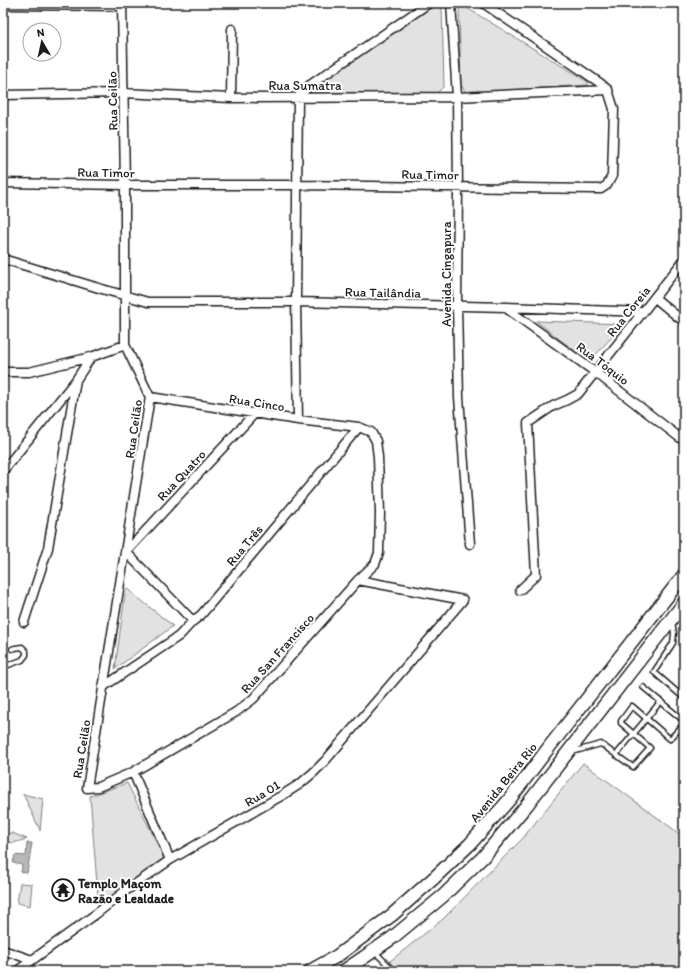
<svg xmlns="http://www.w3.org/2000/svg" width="687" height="974" viewBox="0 0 687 974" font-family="Itim,sans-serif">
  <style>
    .green { fill: #e2e2e2; stroke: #7f7f7f }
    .water { fill: #b8b8b8; stroke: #7a7a7a }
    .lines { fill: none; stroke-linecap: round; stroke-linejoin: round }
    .lane-casing { stroke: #1c1c1c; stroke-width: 7 }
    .street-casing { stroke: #1c1c1c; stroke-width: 11 }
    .primary-casing { stroke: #1c1c1c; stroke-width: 15 }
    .lane { stroke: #fff; stroke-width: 4 }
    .street { stroke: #fff; stroke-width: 8 }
    .primary { stroke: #fff; stroke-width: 12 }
    .labels { text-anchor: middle; stroke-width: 4; stroke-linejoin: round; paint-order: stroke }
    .street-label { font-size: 13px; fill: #1c1c1c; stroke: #fff }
    .poi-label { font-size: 13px; font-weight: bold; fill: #1c1c1c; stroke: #fff; text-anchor: start }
  </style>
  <rect width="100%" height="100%" fill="#fff"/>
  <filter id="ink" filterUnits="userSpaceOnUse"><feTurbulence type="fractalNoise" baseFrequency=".025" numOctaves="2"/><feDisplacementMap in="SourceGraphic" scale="8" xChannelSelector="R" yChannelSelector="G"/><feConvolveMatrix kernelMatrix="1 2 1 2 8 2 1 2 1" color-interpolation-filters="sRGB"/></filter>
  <g filter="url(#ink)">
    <path class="green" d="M437 4 442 7 444 86 437 93H314L312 88Z
      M462 5 588 82V85L466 93 461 85 459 10Z
      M536 321 624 324 589 362Z
      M126 588 173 626 115 669Z
      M583 763 684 837V971H396L389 962 443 919 523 838Z
      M127 783 165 859 99 909 90 796Z
      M23 794 43 799 40 831V830Z
      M12 833 27 839 13 843 3 841V837L4 840 5 836Z
      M20 883 32 884 30 906 17 903Z"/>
    <path class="water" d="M27 843H32L27 873 21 872 22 865 13 863 15 855 26 856Z"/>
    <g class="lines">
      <g class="lane-casing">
        <path id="lane" d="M672 622 674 633 673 643 654 672 684 698
          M3 667 22 660 26 655V651L22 647 15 648 12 649
          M643 687 684 721
          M572 752 601 744 633 767 650 748 621 723V721L632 706 670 739 684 724
          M616 755 661 701
          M374 951 394 971"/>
      </g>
      <g class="street-casing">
        <path id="street" d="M451 3 457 97 458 187 457 306 459 397 470 544
          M3 5 122 6
          M3 95 123 93 231 98 457 97 608 90
          M231 98 232 29
          M3 183 125 185H297L594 189H601L607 185 612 176 614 109 608 90 600 83 483 3
          M3 259 102 289 148 302H296L506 307 643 312
          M655 298 684 322
          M506 308 595 372 684 441
          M3 372H29L91 357 125 345
          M150 397 298 420 359 427
          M298 420 296 302 298 97 310 85 429 3
          M3 471 76 380 91 357
          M520 590 536 575 528 423 553 406 567 400 578 394 684 260
          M193 621 126 552 255 413
          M24 622 48 548 76 380
          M103 687 179 636 193 621 201 615 359 427 371 432 376 441 378 457 380 513 379 553 375 564 358 580 253 699 236 712 133 772 98 787 87 788 150 397 125 345V185L122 3
          M133 772 170 860
          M3 950 32 960
          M17 971 96 914 124 892 170 860 281 796 300 784 314 772 325 761 463 600 358 580"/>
      </g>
      <g class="primary-casing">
        <path id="primary" d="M310 971 337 956 392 915 434 878 470 844 509 800 550 746 684 575
          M344 971 392 938 443 896 483 857 526 806 684 603"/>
      </g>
      <use href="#lane" class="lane"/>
      <use href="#street" class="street"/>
      <use href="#primary" class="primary"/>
    </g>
  </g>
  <defs>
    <g id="temple-ring" transform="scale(1.15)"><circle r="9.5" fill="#fff" stroke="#1c1c1c" stroke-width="1.5"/><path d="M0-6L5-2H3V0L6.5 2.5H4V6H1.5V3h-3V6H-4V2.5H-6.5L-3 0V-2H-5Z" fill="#1c1c1c"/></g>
  </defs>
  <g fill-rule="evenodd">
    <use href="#temple-ring" x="63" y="890"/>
  </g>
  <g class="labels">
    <g class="street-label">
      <text x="305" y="90">Rua Sumatra</text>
      <text transform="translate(112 101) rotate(-91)" y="5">Rua Ceilão</text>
      <text transform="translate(106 172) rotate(1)" y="5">Rua Timor</text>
      <text transform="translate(430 174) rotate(1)" y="5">Rua Timor</text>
      <text transform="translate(446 274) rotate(-90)" y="5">Avenida Cingapura</text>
      <text transform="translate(383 292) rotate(1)" y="5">Rua Tailândia</text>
      <text transform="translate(628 311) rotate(-51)" y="5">Rua Coreia</text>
      <text transform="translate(603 363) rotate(37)" y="5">Rua Tóquio</text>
      <text transform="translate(257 402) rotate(9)" y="5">Rua Cinco</text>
      <text transform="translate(133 429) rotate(-82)" y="5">Rua Ceilão</text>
      <text transform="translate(181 475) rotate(-47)" y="5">Rua Quatro</text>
      <text transform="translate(244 545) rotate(-50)" y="5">Rua Três</text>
      <text transform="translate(277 653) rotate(-48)" y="5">Rua San Francisco</text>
      <text transform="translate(81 749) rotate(-81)" y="5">Rua Ceilão</text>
      <text transform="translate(503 782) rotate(-51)" y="5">Avenida Beira Rio</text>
      <text transform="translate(262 793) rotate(-31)" y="5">Rua 01</text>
    </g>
    <g class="poi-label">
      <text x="78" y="888">Templo Maçom<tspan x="78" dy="15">Razão e Lealdade</tspan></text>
    </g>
  </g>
  <rect width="687" height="974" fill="none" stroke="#fff" stroke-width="16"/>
  <rect x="8" y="8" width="671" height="958" fill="none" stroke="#1c1c1c" stroke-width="1.5" filter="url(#ink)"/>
  <g transform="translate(42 42) rotate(351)"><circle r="19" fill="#ffffff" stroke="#a4a4a4"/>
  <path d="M0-3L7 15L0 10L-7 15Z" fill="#1c1c1c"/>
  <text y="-6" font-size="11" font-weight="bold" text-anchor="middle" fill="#1c1c1c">N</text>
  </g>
</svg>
